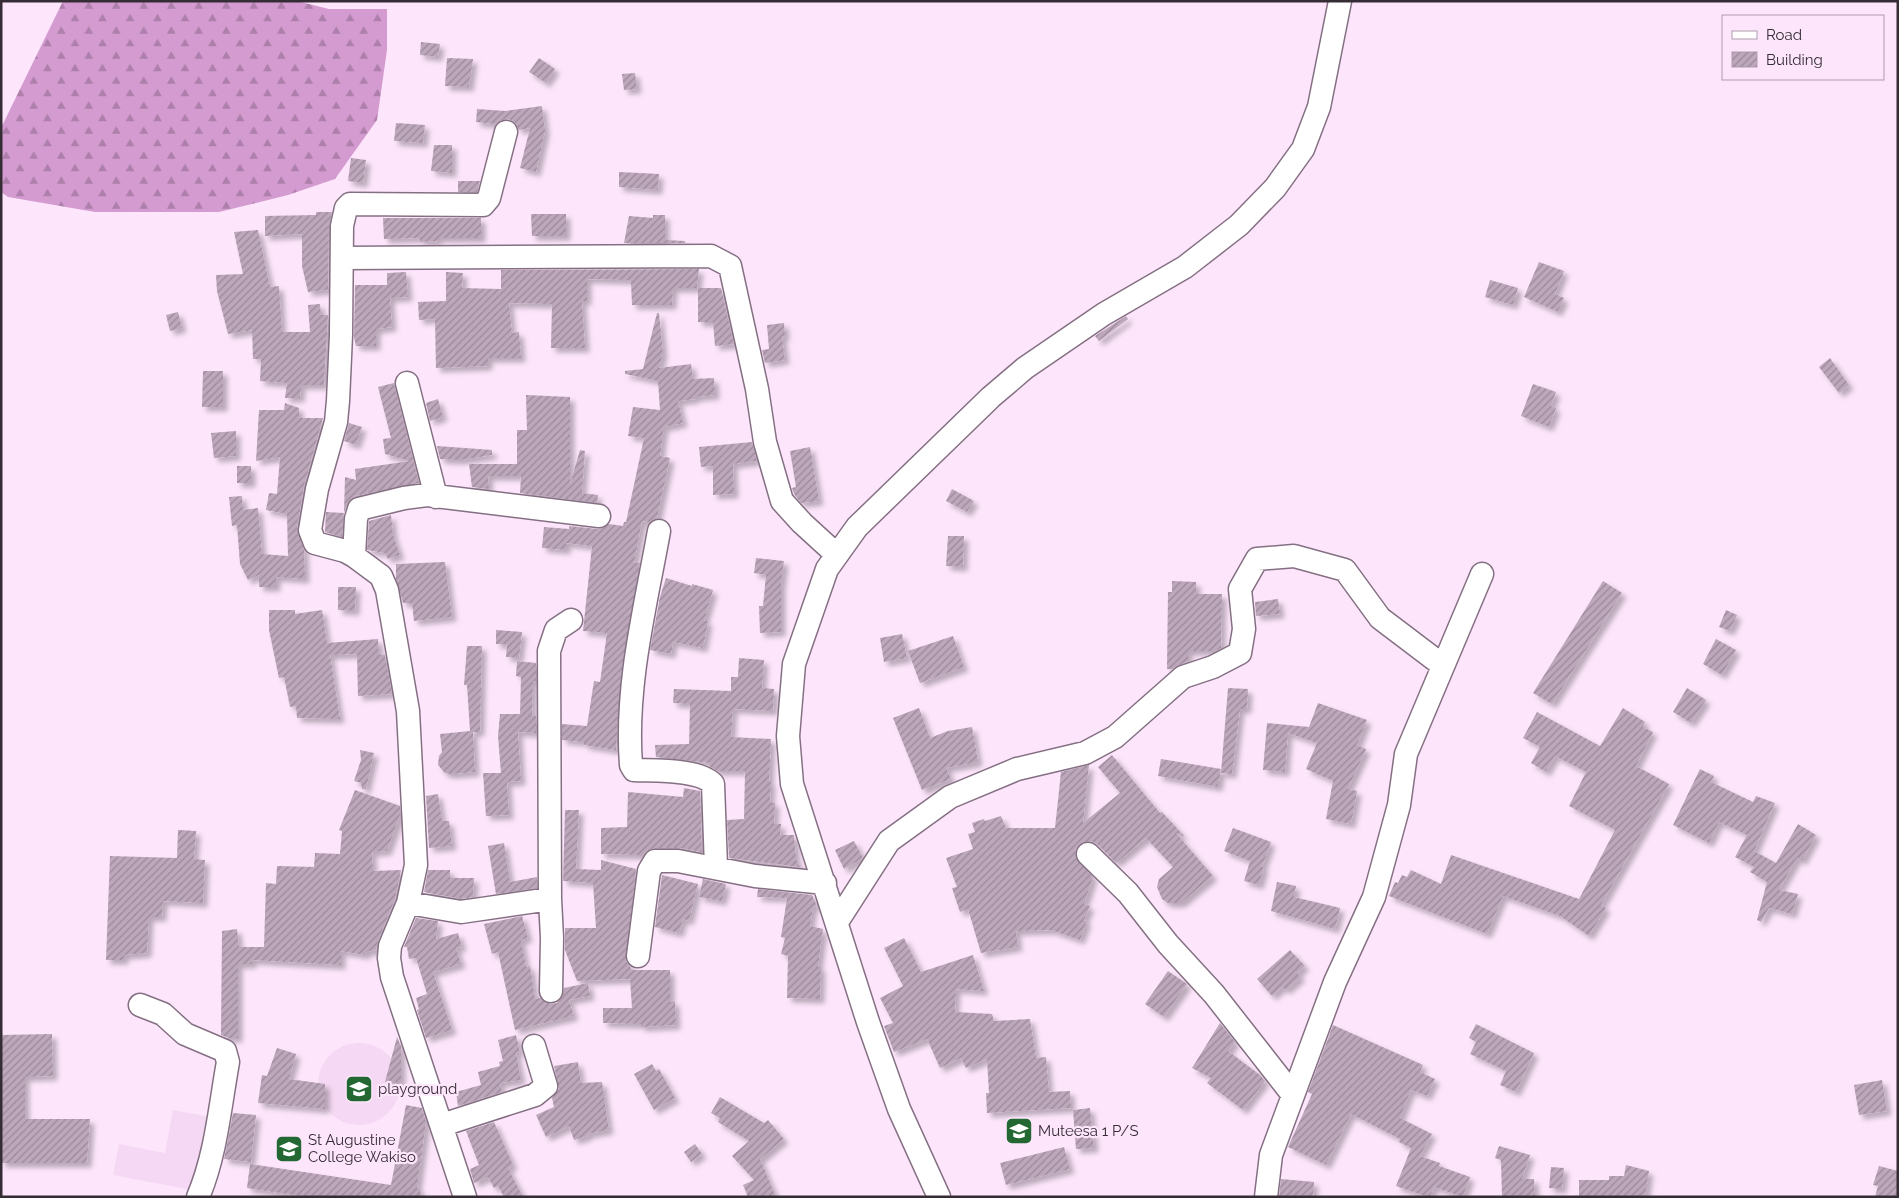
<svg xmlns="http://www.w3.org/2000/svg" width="1899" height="1198" viewBox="0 0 1899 1198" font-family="Raleway,sans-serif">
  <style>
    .built { fill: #f5d8f3 }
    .forest { fill: url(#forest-firs) }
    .building { fill: url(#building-hatch); filter: url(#shadow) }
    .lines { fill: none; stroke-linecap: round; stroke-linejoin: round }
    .minor-casing { stroke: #857083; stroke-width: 25 }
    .minor { stroke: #fff; stroke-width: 22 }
    .labels { text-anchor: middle; stroke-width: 4.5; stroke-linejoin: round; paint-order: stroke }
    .poi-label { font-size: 15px; fill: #352c35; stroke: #fde6fb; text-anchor: start }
  </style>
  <defs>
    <pattern id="forest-firs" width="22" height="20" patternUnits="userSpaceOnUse" patternTransform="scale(1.25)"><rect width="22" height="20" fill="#d49bd1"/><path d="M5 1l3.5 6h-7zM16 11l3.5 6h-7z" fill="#ad7faa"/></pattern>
    <pattern id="building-hatch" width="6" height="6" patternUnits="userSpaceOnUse" patternTransform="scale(1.25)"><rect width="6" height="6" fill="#bda7bb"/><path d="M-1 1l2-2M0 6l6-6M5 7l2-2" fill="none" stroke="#9a8899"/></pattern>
    <filter id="shadow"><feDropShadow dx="4.5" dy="4.5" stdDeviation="2.5" flood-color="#0004"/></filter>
  </defs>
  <rect width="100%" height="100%" fill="#fde6fb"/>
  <path class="built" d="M318 1084a41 41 0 1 1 82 0a41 41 0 1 1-82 0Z
    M173 1110 210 1117 197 1191 113 1175 119 1144 165 1153Z"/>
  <path class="forest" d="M63 1H297L329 9H387V50L377 120 335 179 288 195 219 212H95L8 197 1 192V128Z"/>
  <path class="building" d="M421 42 440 44 438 57 420 55Z
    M447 58 473 59 469 87 445 86Z
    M539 58 555 69 546 83 529 72Z
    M635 73 637 89 624 90 622 74Z
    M542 106 545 131 536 172 520 168 530 128 519 130 515 123 509 119 502 120 496 124 476 122 477 109 505 111Z
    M396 123 425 125 423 143 394 141Z
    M434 145H452V173L431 171Z
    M351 158 366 160 363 183 348 181Z
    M619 172 659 174 658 190 619 187Z
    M458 181H480L477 192H458Z
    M316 212H332L329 226 328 290 308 292 302 266V234L265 236V216L316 215Z
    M531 214H566V236H532Z
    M653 215H665V240L685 241V243H624L629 216 653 218Z
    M383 218H481V238H438V241L420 242V238L384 239Z
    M258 230 270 287 279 286 282 332H310L308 305 320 304 321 315H328L324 385H301L300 398H285L287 383 260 381 261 359H253L252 330 228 334 217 291 216 275 243 274 234 232Z
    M1539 262 1564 271 1555 294 1564 298 1558 312 1524 297Z
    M699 269 697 288H673L672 305H632L631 282 628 280 587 279V301H582L585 348H551L552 304 509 303 512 333 519 332 521 358H488V366L436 368 435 319 419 320 418 302 446 301V272L463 273 462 288 501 289V270Z
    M406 272 408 297 390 298 392 327 376 329V346H356L354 337 355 285H387V273Z
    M1490 280 1518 288 1513 305 1485 297Z
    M698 288H721L734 344 715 346 713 322H698Z
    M178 312 182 328 170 331 166 315Z
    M657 313H659L663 353 659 368 691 364 693 379 714 378 715 395 695 397V399L678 401 683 423 664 427 660 456 670 458 657 518 649 522 642 521 634 563H640L621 675 616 750 584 745V742L562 740V724L587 726 594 681 600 682 607 633 583 631 592 546 566 543V550L542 548 544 527 569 529V526L598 529 609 524 623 526 624 522H626L644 438 628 436 633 407 660 410 658 381 625 374V371L643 369Z
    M1126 316 1128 319 1099 341 1095 336Z
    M784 323 785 336 782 337 785 360 765 363 762 350 769 349 767 325Z
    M1830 358 1849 385 1839 393 1819 367Z
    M203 371H223V407H202Z
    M394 383 419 483 355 496 350 500 344 512 345 477 356 480 355 469 410 461 385 454 383 439 391 438 378 387Z
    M1533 384 1556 392 1551 406 1556 408 1549 427 1521 416Z
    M526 395 570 397V484L580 450 585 451 582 493 598 495 597 503 520 493 521 476H488L489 489 472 487 469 464H517V430H527Z
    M438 399 443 417 430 421 426 403Z
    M285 403 299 408V418H323L304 486 297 528 304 550 305 579 276 577V587H259V575L248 580 240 564 237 525 232 526 229 497 242 496 243 510 258 508 262 554 288 556 287 514 266 510 269 493 277 494 280 457 256 461 259 410H284Z
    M349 423 362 427 356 445 344 441Z
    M236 431V456L214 458 211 433Z
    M752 442 757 461 733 464 734 494 713 495V466L701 467 699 447Z
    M437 446 492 450V455L460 460 440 459Z
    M810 447 819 501 801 503 794 494 792 488 796 487 790 451Z
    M237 466H251V483H237Z
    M952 489 974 501 967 512 946 501Z
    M326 512 344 513 342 537 325 532Z
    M391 515 393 535 400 555 388 559 385 553 367 550 369 521Z
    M948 536H964L963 567 946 566Z
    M756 558 784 561 781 586V632L760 633 759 606H763L766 575 754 573Z
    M445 562 452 617 414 621 412 603H403L396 579V564Z
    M666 578 692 586V584L713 590 704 621H708L703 648 673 642 671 654 650 650 660 597Z
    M1172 581 1196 582V594H1222L1221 648 1215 651H1188V661L1172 669H1167L1168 592H1172Z
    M1603 581 1622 593 1552 704 1533 693Z
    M338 587H356L355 611 338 610Z
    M1278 599 1280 614 1256 616 1255 602Z
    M269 610H295V614L322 610 327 643 378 639 379 655H385L392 694 358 696 357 654 330 655 340 719 297 718 296 706 290 707 284 677 279 678 269 630Z
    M1726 610 1737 615 1730 631 1719 627Z
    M496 630 522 632 519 658 506 657 507 644H496Z
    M902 634 907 658 884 662 880 638Z
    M953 636 964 667 920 683 908 651Z
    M1716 639 1736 650 1722 675 1703 664Z
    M467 646H482L480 732H473L475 772 451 774 445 773 438 765 439 756 442 752 440 734 470 731 467 685H464Z
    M739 658 764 660 762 688 774 689 773 711 733 709 731 737 771 739 769 782H771L770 802 775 803 774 824H781L780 835H794L796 859 800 867 729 858 727 820 744 819 745 771H718L710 767V763L656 757 655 745 689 744 690 704 673 703 674 689 731 691V677H738Z
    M517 661 536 663V682L533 681 532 716H536V733L518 732 521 781 507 782 509 815 486 816 483 773H501L498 736 500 714H520L521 677 516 676Z
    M1228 688 1248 689 1247 709H1240L1232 774 1221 773Z
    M1687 688 1706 700 1691 723 1673 712Z
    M1318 703 1367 720 1357 745 1366 749 1348 789 1357 791 1351 824 1326 819 1333 781 1306 769 1317 743 1288 733 1285 772 1263 770 1267 723 1309 727Z
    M919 708 930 738 948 731 972 727 978 762 946 768 951 779 922 790 893 718Z
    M1623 708 1645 722 1643 727 1653 732 1636 766 1669 784 1601 905 1606 908 1589 936 1560 916 1503 896 1487 934 1389 896 1395 882 1398 883 1402 875 1407 877 1411 870 1441 884 1451 855 1579 899 1615 830 1569 806 1586 772 1555 756 1546 772 1531 763 1540 747 1523 738 1537 712 1600 746Z
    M360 750 374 753 366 789H362L361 783 354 781 361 760Z
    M1112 755 1160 813 1162 812 1185 837 1176 833 1213 876 1181 903H1168L1162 899 1157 887 1159 879 1173 867 1146 838 1116 863 1097 844 1091 841 1084 842 1075 850V857L1093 877 1084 904 1090 906 1084 920 1087 921 1080 940 1051 930 1016 931 1018 947 981 953 968 909 960 912 952 888 957 887 946 858 973 849 968 834 975 832 972 823 984 819 985 821 1001 816 1006 828H1055L1061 772 1089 765 1083 823 1120 793 1098 767Z
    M1161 759 1221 769 1218 787 1158 776Z
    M1700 769 1714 776 1711 782 1753 802 1756 796 1775 803 1754 851 1776 863 1798 824 1816 835 1802 861 1797 858 1779 890 1798 894 1792 914 1769 908 1761 922 1757 920 1767 882 1750 872 1754 867 1735 857 1747 835 1719 822 1709 843 1673 825Z
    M684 788 700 791 702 852 680 848H655L648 850 643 855 601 854V828L627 827 628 792 683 797Z
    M355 790 400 806V815L387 851 372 852 373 871 401 870 395 899 378 941 376 950 366 952 365 955 341 951V965L252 960V964H238V1038H229L221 1035 222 931 237 929 239 947H264L266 883 276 884 277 866 314 867 315 853 340 854 342 831 339 830Z
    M438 794 442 821H449L452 846 429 848 426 796Z
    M565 810H579L576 869 601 870V860L636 869 626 961 632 970H670V1002L675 1001 676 1025 641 1027V1024L603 1023V1008H632L630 979 577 981 565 950V928H596L593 883 563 881Z
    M1233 828 1271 842 1262 867H1264L1259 885 1244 881 1250 861 1224 851Z
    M178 830 196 831 194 859 205 860 203 903 163 901 162 917H149L147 953 124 955V960H106L110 856 177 858Z
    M854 841 863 858 844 869 835 850Z
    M504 843 510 882 537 877V888L496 894 488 846Z
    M428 870H450V878H474L473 897 461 899 424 892Z
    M662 875 698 884 689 921 683 919 679 933 655 927Z
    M703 879 726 884 722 901 699 897Z
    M1277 882 1296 886 1294 897 1340 908 1335 929 1271 911Z
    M758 889 812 895 817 906 813 907 810 926 823 929 818 967H821L820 999 787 998 788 956 781 954 785 938 781 937 787 898 757 897Z
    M522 916 528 938 521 940 526 967 530 966 535 999 540 998 550 1004 557 1003 562 997 564 988 588 983 590 996 569 1000 574 1016 515 1030 498 952 492 954 484 924Z
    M416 918 438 921 436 939 458 933 462 947 456 948 461 964 433 972 452 1030 426 1038 417 1010 419 1009 416 998 427 994 416 958 409 959 407 947H404Z
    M904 938 921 972 973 955 984 991 956 989 955 1012 992 1014 994 1021 1030 1019 1036 1058 1046 1057 1049 1092 1070 1091 1071 1108 987 1113 986 1093H989L987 1059 966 1068 961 1058 940 1068 927 1039 894 1052 884 1026 893 1023 880 998 903 986 884 948Z
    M1290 950 1305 966 1297 973 1301 977 1286 990 1282 987 1272 996 1257 979Z
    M1168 971 1187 984 1164 1017 1145 1004Z
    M1220 1023 1235 1042 1228 1051 1260 1075 1265 1081 1243 1110 1207 1083 1211 1078 1192 1068Z
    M1476 1024 1534 1053 1516 1092 1500 1085 1506 1071 1470 1054 1476 1042 1469 1038Z
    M1333 1025 1423 1065 1420 1072 1435 1079 1427 1096 1411 1090 1400 1118 1432 1134 1420 1156 1440 1163 1439 1166 1470 1177 1463 1197 1434 1187 1430 1197H1428L1396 1186 1411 1148 1399 1142 1400 1139 1351 1114 1326 1165 1288 1147 1312 1094 1308 1092Z
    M52 1034 53 1076 25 1077V1119H90L87 1163H1V1035Z
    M516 1035 520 1052 516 1053 521 1080 500 1083 502 1092 458 1106 456 1092 481 1085 478 1072 500 1066 499 1062 503 1061 498 1040Z
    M397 1037 401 1046V1082H385Z
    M277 1048 296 1054 289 1079 325 1084V1109L258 1103 262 1075 267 1076Z
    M578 1062 581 1083 602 1082 609 1130 587 1134 588 1136 574 1140 569 1126 546 1137 536 1115 554 1107 552 1098 559 1089 554 1066Z
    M652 1064 656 1071 659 1069 675 1098 654 1110 634 1074Z
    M1882 1080 1887 1111 1859 1115 1854 1085Z
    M720 1097 764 1123 768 1120 784 1139 760 1159 776 1197H748L743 1185 754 1180 732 1156 749 1141 718 1122 720 1118 711 1113Z
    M406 1105 422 1108 426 1122 417 1188 420 1189V1197H307L247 1188 250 1164 391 1185Z
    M1090 1108 1094 1148 1076 1149 1073 1110Z
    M233 1113 256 1115 251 1162 224 1159Z
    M494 1122 513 1165 508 1168 523 1197H504L498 1186 494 1188 488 1177 474 1183 470 1169 479 1165 466 1131Z
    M695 1144 702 1154 691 1162 684 1152Z
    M1499 1146 1530 1155 1522 1179H1534L1535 1197H1502L1501 1160 1495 1158Z
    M1064 1147 1070 1169 1006 1185 1000 1163Z
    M1626 1165 1649 1171 1645 1197H1579V1180H1609V1176H1624Z
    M1879 1166 1898 1171V1197H1875L1878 1186 1873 1185Z
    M1551 1167 1564 1168 1562 1189 1549 1188Z
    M1281 1179 1314 1182 1313 1197H1279Z"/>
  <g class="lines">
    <g class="minor-casing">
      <path id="minor" d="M342 258 711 256 730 266 757 389 765 442 782 501 802 523 837 555
        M407 383 436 497
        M659 531C645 609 625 686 631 765L634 770C655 771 699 769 713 784L716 867
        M354 556 356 519 359 509 404 498 427 495 599 516
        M1088 854 1128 893 1168 944 1214 994 1293 1095
        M550 899 552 938 551 991
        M408 903 461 912 550 899 549 651 556 630 571 620
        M837 922 889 841 950 797 1017 769 1085 753 1115 737 1183 677 1213 667 1240 653 1244 629 1240 589 1257 559 1294 556 1345 570 1380 618 1442 665
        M638 956 649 871 655 861H678L755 876 825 883
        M140 1005 163 1014 185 1034 225 1051 228 1062C220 1106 216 1155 198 1197
        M442 1125 535 1095 546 1086 534 1046
        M465 1197 392 977 389 958 390 946 408 903 416 865 408 711 387 590 381 576 354 556 345 551 315 543 310 530 317 489 336 422 338 401 341 335 342 226 346 208 350 204 483 205 489 198 506 132
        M939 1197 899 1109 868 1022 792 784 788 736 794 664 827 569 857 527 991 397 1025 368 1104 314 1185 267 1239 225 1275 188 1303 149 1319 107 1340 1
        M1266 1197 1271 1155 1335 982 1374 897 1399 805 1406 754 1482 574"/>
    </g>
    <use href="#minor" class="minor"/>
  </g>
  <defs>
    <g id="school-square" transform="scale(1.4375)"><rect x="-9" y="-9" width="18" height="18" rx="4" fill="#236833" stroke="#fde6fb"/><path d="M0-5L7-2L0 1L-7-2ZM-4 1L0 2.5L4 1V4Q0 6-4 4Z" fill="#fff"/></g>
  </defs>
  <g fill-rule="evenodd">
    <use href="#school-square" x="359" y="1089"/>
    <use href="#school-square" x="1019" y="1131"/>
    <use href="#school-square" x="289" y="1149"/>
  </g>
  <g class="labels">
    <g class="poi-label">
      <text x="378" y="1094">playground</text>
      <text x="1038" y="1136">Muteesa 1 P/S</text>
      <text x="308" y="1145">St Augustine<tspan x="308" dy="17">College Wakiso</tspan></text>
    </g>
  </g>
  <rect width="1899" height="1198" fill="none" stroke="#352c35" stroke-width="5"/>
  <rect x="1722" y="15" width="162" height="65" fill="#fde6fb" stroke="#ad9cac"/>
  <rect x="1732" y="31" width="25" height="8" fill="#ffffff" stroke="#ad9cac"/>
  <text x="1766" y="40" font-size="15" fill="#352c35">Road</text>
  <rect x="1732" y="52" width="25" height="15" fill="url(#building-hatch)" stroke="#ad9cac"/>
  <text x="1766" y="65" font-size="15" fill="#352c35">Building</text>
</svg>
